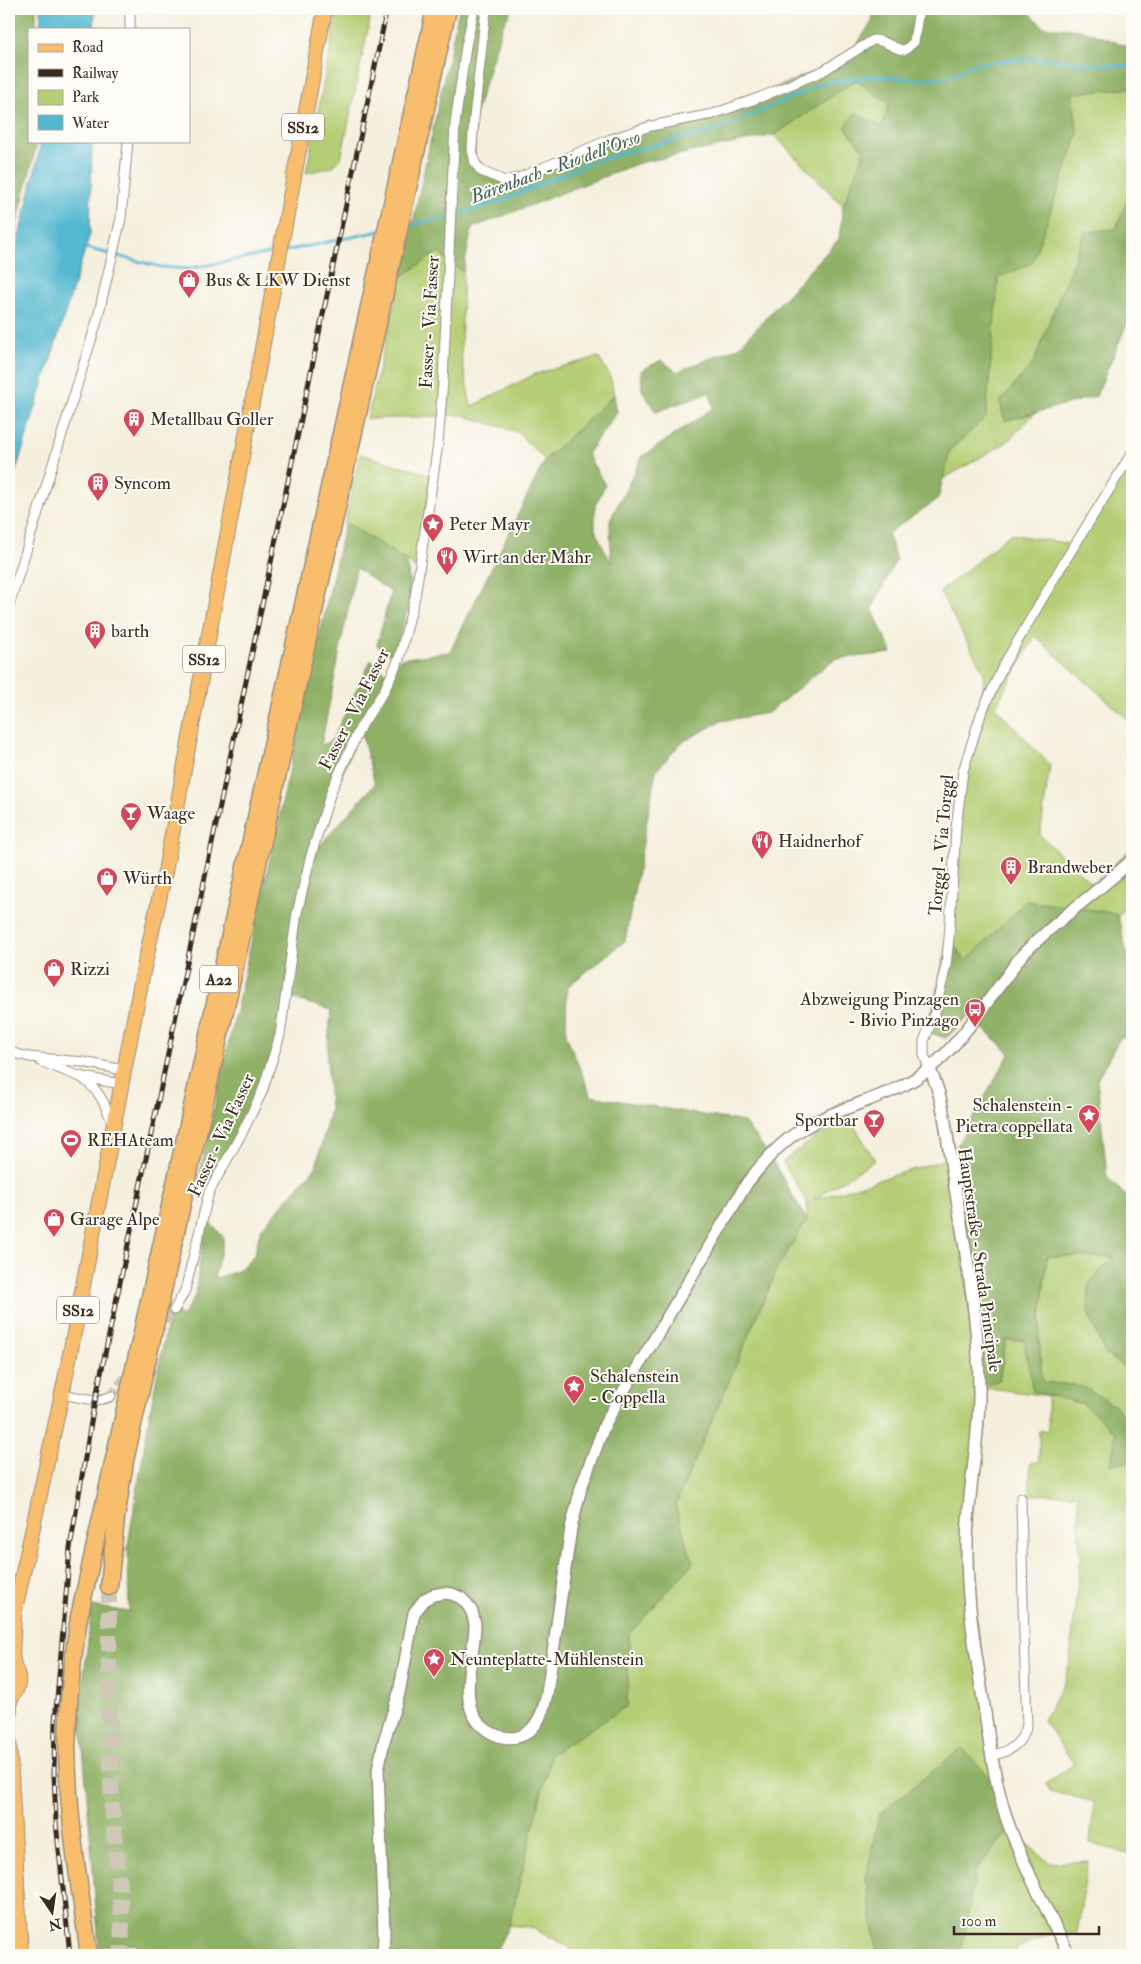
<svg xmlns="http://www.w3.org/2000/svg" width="1141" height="1964" viewBox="0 0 1141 1964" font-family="'IM FELL Double Pica',serif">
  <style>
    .green { fill: #b4ce74; stroke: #787c49 }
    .forest { fill: #8fb166; stroke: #656e42; fill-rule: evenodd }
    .water { fill: #52b8d0; stroke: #467177 }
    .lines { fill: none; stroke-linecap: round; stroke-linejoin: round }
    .stream { stroke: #52b8d0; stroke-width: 3 }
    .minor-tunnel { stroke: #d0c8b7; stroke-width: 9; stroke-dasharray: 9 4.5; stroke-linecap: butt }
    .motorway-tunnel { stroke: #d0c8b7; stroke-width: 16; stroke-dasharray: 16 8; stroke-linecap: butt }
    .minor-casing { stroke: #988c7e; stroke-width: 11 }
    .tertiary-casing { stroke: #988c7e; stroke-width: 14 }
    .primary-casing { stroke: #988c7e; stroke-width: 16 }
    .motorway-casing { stroke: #988c7e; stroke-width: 19 }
    .minor { stroke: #fff; stroke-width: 9 }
    .tertiary { stroke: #fff; stroke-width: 11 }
    .primary { stroke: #f9be6d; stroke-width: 14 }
    .motorway { stroke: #f9be6d; stroke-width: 16 }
    .rail-casing { stroke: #3b2a1e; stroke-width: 5 }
    .rail { stroke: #fdfcf7; stroke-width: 3; stroke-dasharray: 9; stroke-linecap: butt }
    .labels { text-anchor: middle; stroke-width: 4; stroke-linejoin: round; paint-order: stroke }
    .shield { fill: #fdfcf7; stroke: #75695f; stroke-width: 1 }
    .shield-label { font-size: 16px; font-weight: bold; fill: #3b2a1e }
    .poi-label { font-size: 18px; fill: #3b2a1e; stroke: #fdfcf7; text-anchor: start }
    .street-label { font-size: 18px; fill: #3b2a1e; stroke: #fdfcf7 }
    .water-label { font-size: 19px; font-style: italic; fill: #435c5c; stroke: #fdfcf7 }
  </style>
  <rect width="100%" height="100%" fill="#fdfcf7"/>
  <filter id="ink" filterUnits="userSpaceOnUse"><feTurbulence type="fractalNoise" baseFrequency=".02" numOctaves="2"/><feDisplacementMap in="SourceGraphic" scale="10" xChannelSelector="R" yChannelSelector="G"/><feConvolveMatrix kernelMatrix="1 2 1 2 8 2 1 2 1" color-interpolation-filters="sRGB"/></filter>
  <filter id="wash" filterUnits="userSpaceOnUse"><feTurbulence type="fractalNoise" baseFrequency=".0096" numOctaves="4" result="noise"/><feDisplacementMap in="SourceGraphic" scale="20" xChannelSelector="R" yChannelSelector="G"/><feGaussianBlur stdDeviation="1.12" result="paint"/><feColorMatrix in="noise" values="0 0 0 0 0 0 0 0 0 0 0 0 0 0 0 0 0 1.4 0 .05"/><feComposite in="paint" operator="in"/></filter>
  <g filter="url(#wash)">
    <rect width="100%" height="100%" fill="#f5efdd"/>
    <path class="green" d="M338 9H372L341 159 332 167 306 173Z
      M856 80 890 104 882 127 864 152 843 206 774 135Z
      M1132 88V189L1116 229 1085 232 1034 362 1000 402 1005 420 1036 412 1007 442 943 479 950 450 986 416 998 278 1078 135 1072 93Z
      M438 252 463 272 461 355 471 407 535 374 598 357 610 375 614 395 545 460 517 432 463 415 367 419 401 277Z
      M1132 453V723L1035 636 995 707 1050 765 1040 835 1092 884 1132 848V897L1118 917 1114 913 1026 901 966 961 949 938 963 771 981 714 984 673 940 592 1010 534 1075 545Z
      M360 454 431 475 418 570 407 561 345 522Z
      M850 1119 875 1160 813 1200 950 1158 999 1380 1006 1340H1024L1033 1391 1084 1404 1116 1433 1112 1464 1130 1427 1082 1386 1042 1382 1039 1336 1047 1256 1114 1257 1105 1354 1132 1372V1855L1090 1843 1094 1802 1050 1791 1046 1784 1074 1764 1043 1720 1065 1682 1070 1658 1080 1560 1078 1494 1030 1495V1463L1039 1462V1431L1048 1430V1396L997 1389H980L967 1553 999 1787 866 1878 878 1955H571L570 1947 530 1927 509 1925 551 1754 627 1706 629 1634 693 1563 675 1506 778 1267 807 1220V1202L783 1162C802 1145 826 1130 850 1119Z
      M1010 1830 1050 1863 1088 1861 1077 1933 1051 1934 1016 1949 1017 1955H960L976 1869Z"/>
    <path class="forest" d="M17 9H36V29H29V141H36V147L9 256V92Z
      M459 9H512L502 27 474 118 475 163 505 181 611 139 713 114 848 57 872 22 874 9H1026L1044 27 1082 30 1132 48V88L1072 93 1078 135 1032 263 998 278 986 417 950 450 938 499 888 533 896 560 872 609 892 653 834 659 768 713 721 721 681 743 656 771 625 941 567 987 566 1035 591 1096 744 1122 769 1155 807 1220 778 1267 675 1506 693 1563 629 1634 627 1706 551 1754 509 1925 494 1955H137V1944L99 1947 80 1708 92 1606 129 1612 128 1545 150 1412 170 1308 182 1317 195 1296 206 1218 224 1238 214 1279 238 1271 254 1255 261 1229 316 1167 330 1110 327 1058 331 1010 287 997 262 1092 213 1182 199 1176 345 522 407 561 411 598 393 657 377 645 391 592 356 568 321 746 332 740 371 660 387 673 360 727 399 659 450 652 545 460 614 395 617 412 587 454 605 485 595 506V530L611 563 610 520 642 457 713 408 710 392 656 412 642 390 641 371 661 360 677 372 739 347 839 239 843 206 864 152 845 127 855 113 882 127 889 104 856 80 774 135 639 163 472 228 463 272 438 252 401 277ZM360 728 375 784 312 854V853Z
      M1132 189V312L1096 396 1005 421 1000 402 1034 362 1085 232 1116 229Z
      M1026 901 1114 913 1118 917 1132 973V1034L1120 1038 1097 1079 1107 1177 1129 1199 1132 1180V1372L1105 1354 1088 1312 1089 1283 1114 1257 1047 1256 1039 1336 1042 1382 1082 1386 1115 1406 1131 1427 1129 1462 1111 1464 1116 1433 1084 1404 1033 1391 1024 1340H1006L999 1380 979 1389 950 1158 1010 1053 969 1016 946 1038 927 1032 949 938 966 961Z
      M962 1748 999 1787 1010 1830 976 1869 960 1955H878L866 1878 879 1814Z"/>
    <path class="water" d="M41 9H95L94 29H40Z
      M40 141H92L90 234 9 493V278L40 149Z"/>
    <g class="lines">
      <path class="stream" d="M405 226 462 214 501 201 585 165 625 152 721 129 821 84 849 79 876 76 920 80 947 77 975 64 1018 59 1060 60 1098 65 1132 66
        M82 247 161 267 187 269 277 252
        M285 251 380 231"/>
    </g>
  </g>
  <g filter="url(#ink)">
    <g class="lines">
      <path class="minor-tunnel" d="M157 1333 174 1310
        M111 1396 130 1370"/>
      <path class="motorway-tunnel" d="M109 1587V1699L112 1807 122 1918 121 1955"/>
      <g class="minor-casing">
        <path id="minor" d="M486 9 474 118 472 149 475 163 481 171 505 181 521 177 611 139 651 126 713 114 761 97 823 71 873 40C886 39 893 50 905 50L914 42 919 9
          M130 29V9
          M9 606 97 321 121 218 128 141
          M9 1052 29 1057 83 1062 124 1070
          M40 1061 78 1076 121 1084
          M929 1068 924 1055V1041L935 1013 946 965 949 938 956 828 963 771 981 714 1003 666 1058 572 1132 453
          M82 1078C100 1090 105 1105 113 1124
          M174 1310 185 1291 209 1192 243 1131 262 1092 280 1035 297 913 311 855 332 789 360 728 384 691 399 659 415 597 438 444 443 381 455 124 466 46 474 9
          M62 1394C76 1396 98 1404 111 1396
          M992 1755C1011 1752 1021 1743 1027 1726L1023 1603 1021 1498"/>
      </g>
      <g class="tertiary-casing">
        <path id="tertiary" d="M929 1068C945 1098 947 1142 953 1175 964 1244 979 1318 979 1388 980 1443 966 1497 967 1552 967 1604 976 1655 984 1706 990 1747 996 1792 1011 1831 1027 1873 1049 1914 1069 1955
          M383 1955 384 1935 378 1770 384 1741 399 1693 414 1613 425 1599 433 1595 444 1593 452 1594 461 1598 467 1604 472 1612 475 1624C475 1651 463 1682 471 1709 479 1735 517 1750 535 1725 542 1716 545 1704 547 1693L571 1528 581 1488 591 1461 605 1424 617 1402 747 1183C764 1162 780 1142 804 1128 843 1104 894 1098 930 1068 959 1044 980 1011 1003 981 1010 972 1016 962 1023 954 1057 919 1097 893 1132 860"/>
      </g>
      <g class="primary-casing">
        <path id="primary" d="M9 1662C22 1673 21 1688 9 1700
          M14 1666 12 1655 14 1614 65 1380 143 972 165 872 325 9
          M10 1699 9 1739 21 1955"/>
      </g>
      <g class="motorway-casing">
        <path id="motorway" d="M109 1587 116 1519 125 1461 448 9
          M89 1955C81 1896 71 1837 68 1777 65 1723 71 1670 79 1617L435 9"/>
      </g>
      <use href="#minor" class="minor"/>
      <use href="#tertiary" class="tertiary"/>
      <use href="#primary" class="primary"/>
      <use href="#motorway" class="motorway"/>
      <g class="rail-casing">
        <path id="rail" d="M70 1955 56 1822 54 1773 55 1722 70 1548 92 1416 387 9"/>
      </g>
      <use href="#rail" class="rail"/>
    </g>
  </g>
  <defs>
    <g id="shop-pin" transform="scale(1.125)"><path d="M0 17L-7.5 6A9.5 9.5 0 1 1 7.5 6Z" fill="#d1495b" stroke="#fdfcf7"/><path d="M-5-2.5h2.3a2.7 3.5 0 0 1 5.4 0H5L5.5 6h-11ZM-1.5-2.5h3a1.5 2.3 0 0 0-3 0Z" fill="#fff"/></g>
    <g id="building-pin" transform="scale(1.125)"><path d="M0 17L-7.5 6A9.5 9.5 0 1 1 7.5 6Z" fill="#d1495b" stroke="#fdfcf7"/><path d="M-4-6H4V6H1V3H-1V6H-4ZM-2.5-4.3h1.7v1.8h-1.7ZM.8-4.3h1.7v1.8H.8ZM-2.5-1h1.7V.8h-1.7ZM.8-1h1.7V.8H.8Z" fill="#fff"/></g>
    <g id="sight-pin" transform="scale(1.125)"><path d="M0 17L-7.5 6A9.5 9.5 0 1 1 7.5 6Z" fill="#d1495b" stroke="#fdfcf7"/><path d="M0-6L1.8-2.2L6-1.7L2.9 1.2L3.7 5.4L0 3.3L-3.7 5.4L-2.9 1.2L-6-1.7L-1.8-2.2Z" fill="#fff"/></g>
    <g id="restaurant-pin" transform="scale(1.125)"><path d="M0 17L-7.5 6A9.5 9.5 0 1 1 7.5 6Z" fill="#d1495b" stroke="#fdfcf7"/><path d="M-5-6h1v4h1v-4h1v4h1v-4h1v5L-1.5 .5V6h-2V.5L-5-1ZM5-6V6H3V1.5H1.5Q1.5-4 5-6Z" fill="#fff"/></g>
    <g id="bar-pin" transform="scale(1.125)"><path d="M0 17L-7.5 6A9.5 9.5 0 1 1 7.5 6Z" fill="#d1495b" stroke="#fdfcf7"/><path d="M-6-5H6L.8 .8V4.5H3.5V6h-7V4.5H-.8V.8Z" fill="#fff"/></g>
    <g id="bus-pin" transform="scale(1.125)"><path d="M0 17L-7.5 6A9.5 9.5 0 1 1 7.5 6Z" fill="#d1495b" stroke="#fdfcf7"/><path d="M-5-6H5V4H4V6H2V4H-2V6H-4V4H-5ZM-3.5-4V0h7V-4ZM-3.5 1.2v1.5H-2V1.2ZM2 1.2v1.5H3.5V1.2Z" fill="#fff"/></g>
    <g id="stadium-pin" transform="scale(1.125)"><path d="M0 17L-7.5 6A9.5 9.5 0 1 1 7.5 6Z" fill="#d1495b" stroke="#fdfcf7"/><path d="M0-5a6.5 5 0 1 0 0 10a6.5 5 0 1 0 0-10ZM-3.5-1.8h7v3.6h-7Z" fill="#fff"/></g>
  </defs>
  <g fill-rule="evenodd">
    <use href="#shop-pin" x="189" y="280"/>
    <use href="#building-pin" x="134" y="419"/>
    <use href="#building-pin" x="98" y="483"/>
    <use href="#sight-pin" x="433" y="524"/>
    <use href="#restaurant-pin" x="447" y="557"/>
    <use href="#building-pin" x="95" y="631"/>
    <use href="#bar-pin" x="131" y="813"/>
    <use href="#restaurant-pin" x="762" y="841"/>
    <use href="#building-pin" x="1011" y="867"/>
    <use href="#shop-pin" x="107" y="878"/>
    <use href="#shop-pin" x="54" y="969"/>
    <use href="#bus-pin" x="975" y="1009"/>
    <use href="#sight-pin" x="1089" y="1115"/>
    <use href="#bar-pin" x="874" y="1120"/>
    <use href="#stadium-pin" x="71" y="1140"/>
    <use href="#shop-pin" x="54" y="1219"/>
    <use href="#sight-pin" x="574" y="1386"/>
    <use href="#sight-pin" x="434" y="1659"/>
  </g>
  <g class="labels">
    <g class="shield">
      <rect x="282" y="113.5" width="42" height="27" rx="4"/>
      <rect x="183" y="645.5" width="42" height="27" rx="4"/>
      <rect x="200" y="965.5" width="38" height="27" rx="4"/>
      <rect x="57" y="1296.5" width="42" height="27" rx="4"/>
    </g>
    <g class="shield-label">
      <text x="303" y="133">SS12</text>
      <text x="204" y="665">SS12</text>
      <text x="219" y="985">A22</text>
      <text x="78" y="1316">SS12</text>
    </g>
    <g class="poi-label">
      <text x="205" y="286">Bus &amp; LKW Dienst</text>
      <text x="150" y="425">Metallbau Goller</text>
      <text x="114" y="489">Syncom</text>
      <text x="449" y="530">Peter Mayr</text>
      <text x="463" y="563">Wirt an der Mahr</text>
      <text x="111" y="637">barth</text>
      <text x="147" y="819">Waage</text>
      <text x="778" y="847">Haidnerhof</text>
      <text x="1027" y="873">Brandweber</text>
      <text x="123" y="884">Würth</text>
      <text x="70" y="975">Rizzi</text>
      <text x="959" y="1005" text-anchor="end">Abzweigung Pinzagen<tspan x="959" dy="21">- Bivio Pinzago</tspan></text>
      <text x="1073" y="1111" text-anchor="end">Schalenstein -<tspan x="1073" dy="21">Pietra coppellata</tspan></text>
      <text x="858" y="1126" text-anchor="end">Sportbar</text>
      <text x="87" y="1146">REHAteam</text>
      <text x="70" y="1225">Garage Alpe</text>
      <text x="590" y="1382">Schalenstein<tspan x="590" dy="21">- Coppella</tspan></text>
      <text x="450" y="1665">Neunteplatte-Mühlenstein</text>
    </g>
    <g class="street-label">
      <text transform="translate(429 322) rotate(-87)" y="6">Fasser - Via Fasser</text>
      <text transform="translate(354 709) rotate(-63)" y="6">Fasser - Via Fasser</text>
      <text transform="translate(941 845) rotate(-85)" y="6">Torggl - Via Torggl</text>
      <text transform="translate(221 1135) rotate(-65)" y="6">Fasser - Via Fasser</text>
      <text transform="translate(980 1260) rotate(82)" y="6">Hauptstraße - Strada Principale</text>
    </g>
    <g class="water-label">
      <text transform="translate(555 166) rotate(-20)" y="7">Bärenbach - Rio dell’Orso</text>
    </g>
  </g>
  <rect width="1141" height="1964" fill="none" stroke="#fdfcf7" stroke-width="30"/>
  <rect x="28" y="28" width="162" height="115" fill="#fdfcf7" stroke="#afa8a0"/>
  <rect x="38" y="44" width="25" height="8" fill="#f9be6d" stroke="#afa8a0"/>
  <text x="72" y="52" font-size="15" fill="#3b2a1e">Road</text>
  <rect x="38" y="69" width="25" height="8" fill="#3b2a1e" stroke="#afa8a0"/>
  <text x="72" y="78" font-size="15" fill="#3b2a1e">Railway</text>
  <rect x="38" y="90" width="25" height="15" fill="#b4ce74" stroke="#afa8a0"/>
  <text x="72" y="102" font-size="15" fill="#3b2a1e">Park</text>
  <rect x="38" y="115" width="25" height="15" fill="#52b8d0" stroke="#afa8a0"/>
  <text x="72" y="128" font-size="15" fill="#3b2a1e">Water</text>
  <g transform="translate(52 1912) rotate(167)" stroke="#fdfcf7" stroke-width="4" paint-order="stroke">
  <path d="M0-4L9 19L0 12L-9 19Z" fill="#3b2a1e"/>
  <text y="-8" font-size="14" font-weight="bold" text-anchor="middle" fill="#3b2a1e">N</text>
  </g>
  <path d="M954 1926v8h145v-8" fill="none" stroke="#3b2a1e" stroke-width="2.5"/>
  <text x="961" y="1926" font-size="15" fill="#3b2a1e" stroke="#fdfcf7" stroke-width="4" paint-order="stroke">100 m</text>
</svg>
